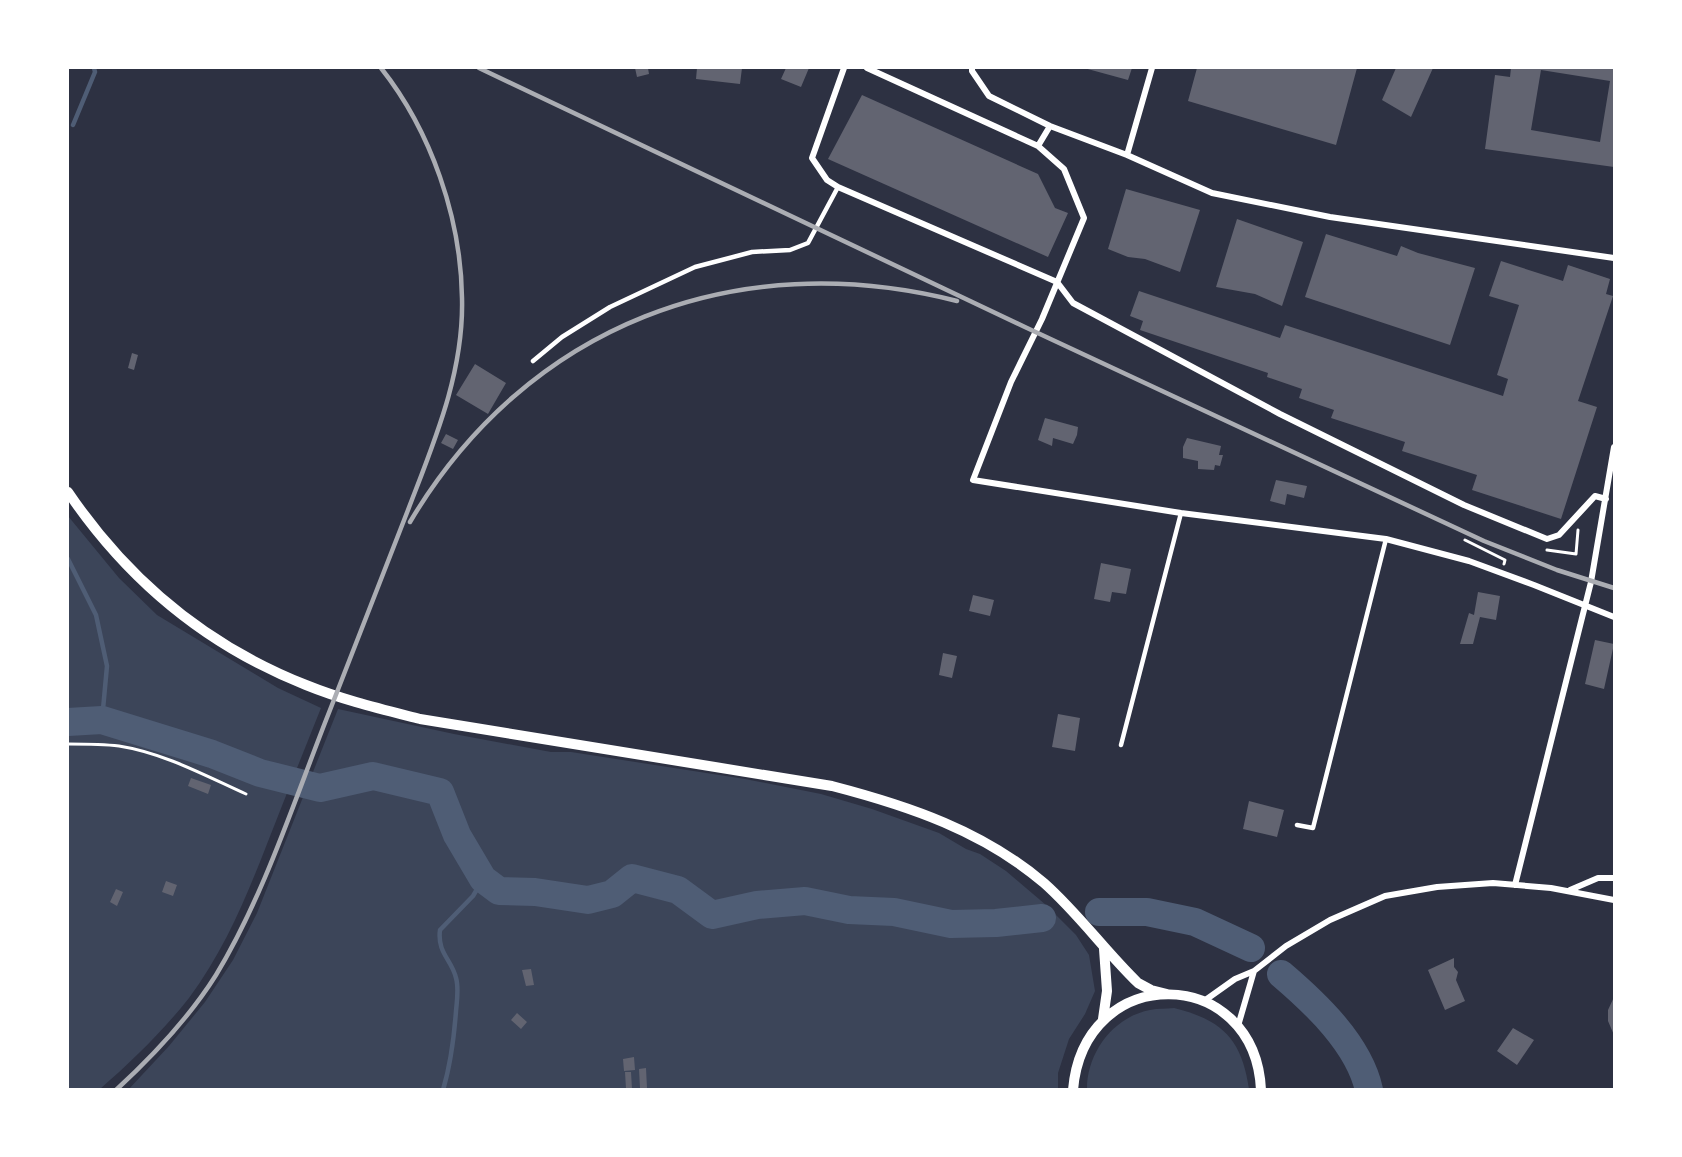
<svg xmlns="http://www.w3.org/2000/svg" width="1682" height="1157" viewBox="0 0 1682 1157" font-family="Poppins,sans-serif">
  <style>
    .green { fill: #3c4559 }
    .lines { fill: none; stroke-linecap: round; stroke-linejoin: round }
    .stream { stroke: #4f5d75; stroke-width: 4.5 }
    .river { stroke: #4f5d75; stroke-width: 28 }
    .building { fill: #626471; fill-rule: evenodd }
    .path { stroke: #fff; stroke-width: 3 }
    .service { stroke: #fff; stroke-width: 4.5 }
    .minor { stroke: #fff; stroke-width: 6 }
    .tertiary { stroke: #fff; stroke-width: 10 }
    .rail { stroke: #abadb3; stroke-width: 4.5 }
  </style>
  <rect width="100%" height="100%" fill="#2d3142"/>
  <path class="green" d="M68 516 119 578 157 615 278 688 321 708C303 753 285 798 267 844 246 898 224 951 189 998 162 1032 132 1061 100 1089H68Z
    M338 709 454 734 551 752H571L745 779 821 794 872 809 939 833 966 849 980 854 1006 871 1046 905 1076 935 1089 955 1095 991 1085 1014 1069 1039 1058 1073V1089L128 1090 169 1046 205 1002 233 960 257 913Z
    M1174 1008C1223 1020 1242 1040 1249 1089H1087C1087 1053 1113 1017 1150 1010 1158 1008 1166 1009 1174 1008Z"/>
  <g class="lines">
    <path class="stream" d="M73 125 95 72 94 68
      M68 559 96 615 107 666 102 720
      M443 1090C451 1063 454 1038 456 1011 457 1000 459 988 456 978 452 960 437 953 440 930L473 896 483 879"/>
    <path class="river" d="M68 722 102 720 212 754 260 773 320 788 373 776 440 792 457 835 483 879 499 891 535 892 588 900 612 894 632 878 678 890 712 915 757 905 805 901 849 910 894 912 951 924 996 923 1042 918
      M1099 912H1147L1195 922 1251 948
      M1281 974C1315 1003 1359 1044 1369 1090"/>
  </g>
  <path class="building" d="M635 68H648L649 74 637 77Z
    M697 68H742L740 84 696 79Z
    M786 68H809L801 87 781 79Z
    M1084 68H1132L1128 80Z
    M1197 68H1357L1336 145 1188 101Z
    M1396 68H1433L1411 117 1382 100Z
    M1511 68H1614V167L1485 149 1495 75 1510 77ZM1541 70 1610 81 1600 142 1531 130Z
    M862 95 1038 174 1055 208 1068 213 1048 257 828 159Z
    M1126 189 1200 210 1180 272 1145 259 1128 257 1108 249Z
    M1237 219 1303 242 1282 306 1255 294 1216 287Z
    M1326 234 1397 256 1401 246 1418 253 1475 268 1450 345 1305 297Z
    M1501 261 1563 281 1568 265 1610 279 1606 294 1613 296 1578 401 1597 407 1561 519 1472 490 1477 475 1402 451 1405 442 1331 418 1334 410 1299 398 1302 389 1267 377 1268 373 1140 330 1143 321 1130 316 1139 291 1280 338 1285 325 1503 396 1508 379 1497 375 1519 305 1489 296Z
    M132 353 138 355 134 370 128 368Z
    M475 364 506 383 488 414 456 395Z
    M1045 418 1078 427 1077 435 1073 444 1053 438 1052 446 1038 440Z
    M446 434 458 440 453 449 441 443Z
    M1187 438 1221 446 1219 455H1223L1220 466 1215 465 1214 470 1198 469V461L1183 458V447Z
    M1276 480 1307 486 1304 498 1287 494 1285 505 1270 501Z
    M1101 563 1131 569 1126 594 1112 592 1110 602 1094 599Z
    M1478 592 1500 596 1496 620 1480 617 1473 644H1460L1469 613 1474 615Z
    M973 595 994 600 990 616 969 611Z
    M1595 640 1614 644 1604 689 1585 684Z
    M943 653 957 656 952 678 939 675Z
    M1058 714 1080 718 1075 751 1052 747Z
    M191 778 211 785 208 794 188 786Z
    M1249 801 1284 810 1277 837 1243 829Z
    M166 881 177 885 173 896 162 892Z
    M116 889 123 892 117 906 110 902Z
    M1454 958V967L1458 972 1456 980 1465 1001 1445 1010 1428 970Z
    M531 969 534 985 526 986 522 970Z
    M1614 997V1035L1608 1021V1010Z
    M517 1013 527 1022 521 1029 511 1020Z
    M1513 1028 1534 1040 1517 1065 1497 1051Z
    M634 1057 635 1070 624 1071 623 1059Z
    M646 1068 647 1088H640L639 1069Z
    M625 1072H631L632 1089H626Z"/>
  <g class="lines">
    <path class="path" d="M1465 540 1505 560 1504 564
      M1547 550 1576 554 1578 530
      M68 744C85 744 102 744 119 746 164 753 206 776 246 794"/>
    <path class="service" d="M533 361 562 337 610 307 695 267 752 252 790 250 808 243 838 187
      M1121 745 1181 513
      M1297 825 1313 828 1386 539"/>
    <path class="minor" d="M844 68 812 158 827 180 838 187 1057 282 1073 303 1280 414 1464 505 1547 539 1559 535 1595 496 1606 499
      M867 68 1038 146
      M972 68V71L989 96 1050 126 1127 155 1212 193 1330 217 1614 258
      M1050 126 1038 146 1064 169 1084 218 1042 319 1011 382 973 480 1181 513 1386 539 1469 561 1534 585 1614 617
      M1127 155 1152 68
      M1515 885 1591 582 1614 447
      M1570 890 1598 878H1614
      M1204 1001 1235 979 1254 971 1286 946 1330 920 1385 896 1437 887 1493 883 1551 888 1614 900
      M1238 1026 1254 971"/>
    <path class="tertiary" d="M68 492C127 579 207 646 306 685 343 700 381 709 420 719L832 786C909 806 983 831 1044 883 1078 913 1105 951 1138 983L1151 990 1167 994
      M1103 1019 1107 991 1104 949
      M1073 1090C1084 961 1255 964 1261 1090"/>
    <path class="rail" d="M479 68 1027 328 1484 541 1557 570 1614 588
      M410 522C527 325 736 245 957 301
      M116 1090C154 1055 189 1018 216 975 265 894 295 798 330 710 356 644 382 577 408 510 434 442 464 373 462 298 461 218 431 131 381 68"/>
  </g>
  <rect width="1682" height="1157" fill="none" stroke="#ffffff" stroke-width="138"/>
</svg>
